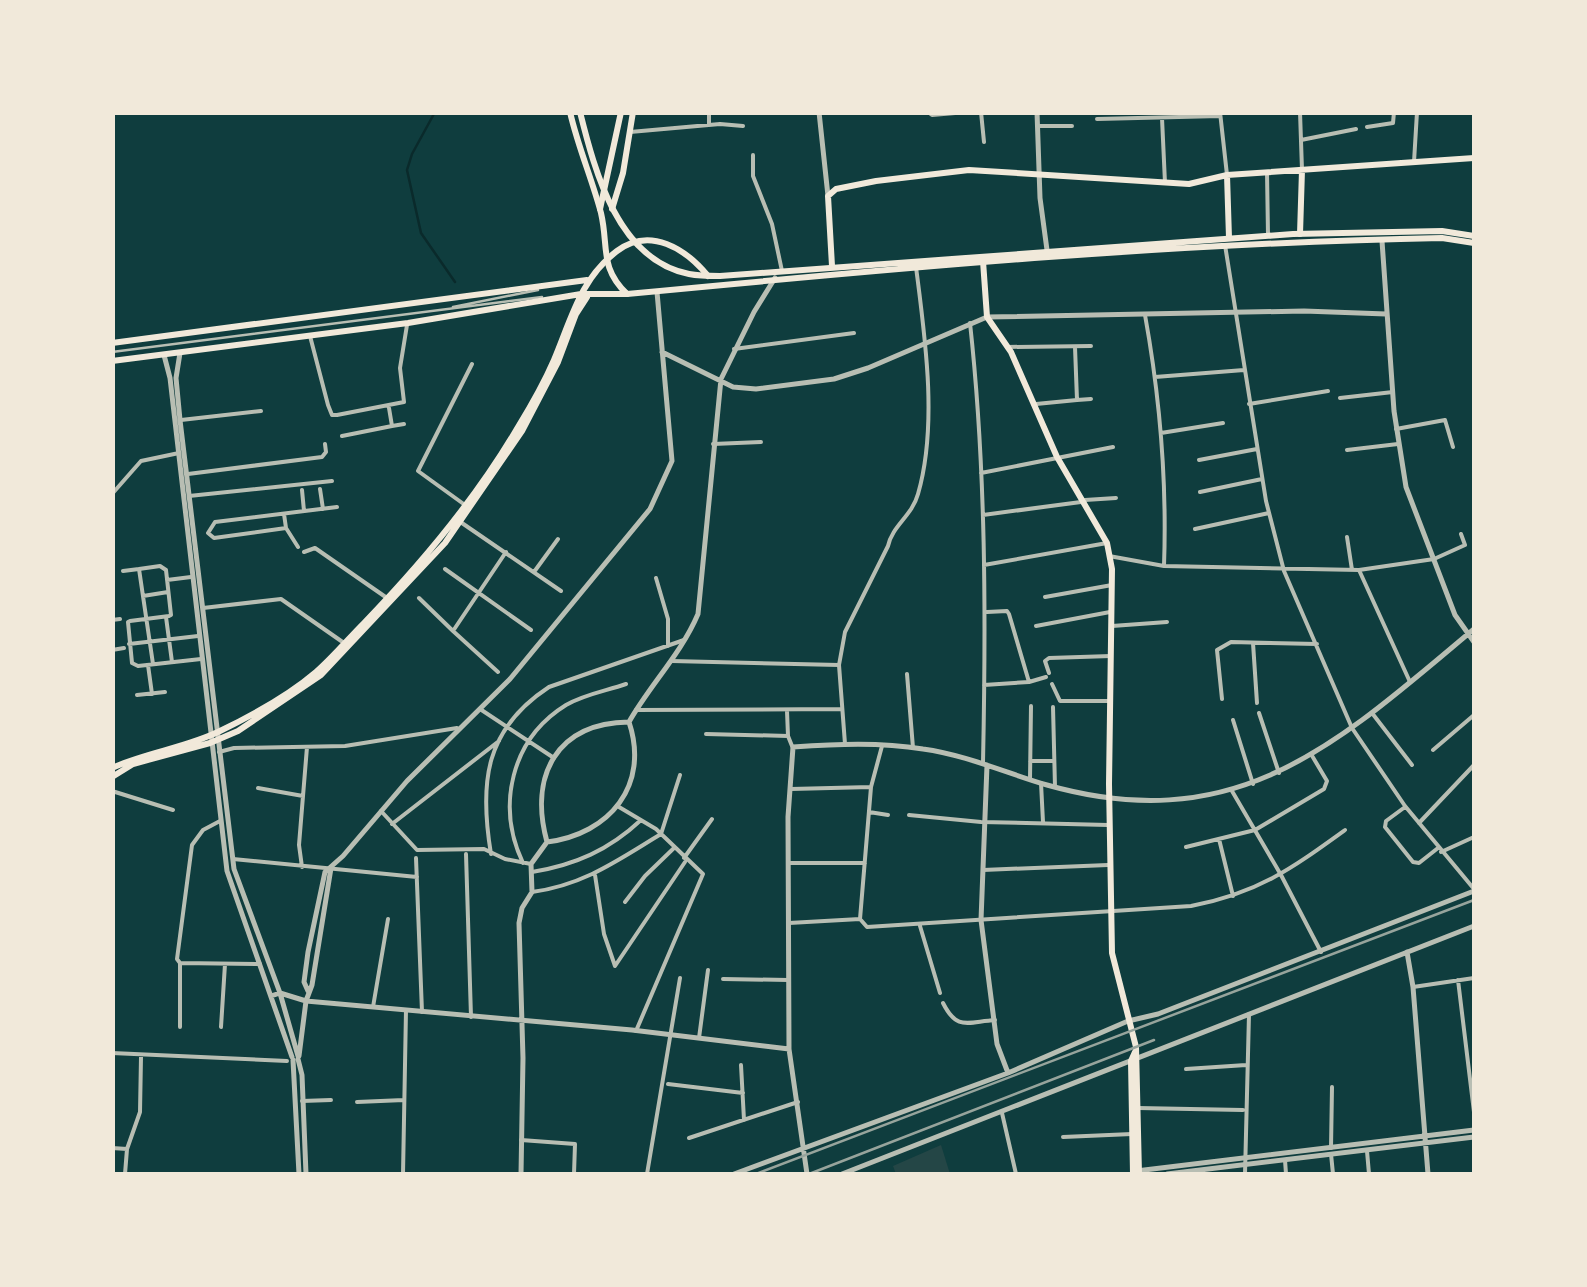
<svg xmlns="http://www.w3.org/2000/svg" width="1587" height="1287" viewBox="0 0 1587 1287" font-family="'Archivo Narrow',sans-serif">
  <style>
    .green { fill: #244646 }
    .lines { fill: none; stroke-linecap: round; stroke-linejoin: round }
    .stream { stroke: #0a2a2b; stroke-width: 2.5 }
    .service { stroke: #b8beb3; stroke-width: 2.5 }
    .minor { stroke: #b8beb3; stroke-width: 4 }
    .tertiary { stroke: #b8beb3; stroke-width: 5 }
    .secondary { stroke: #f1e9da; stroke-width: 6 }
    .primary { stroke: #f1e9da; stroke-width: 6 }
    .rail { stroke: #97a49c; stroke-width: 2.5 }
  </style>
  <rect width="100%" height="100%" fill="#0f3d3e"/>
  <path class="green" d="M941 1145 950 1174H896L893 1166Z"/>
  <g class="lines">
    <path class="stream" d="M435 112 412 154 407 170 421 233 455 282"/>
    <path class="service" d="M453 307 538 290
      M112 352 542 297"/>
    <path class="minor" d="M709 112V125
      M928 112 932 115 967 112
      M981 112 984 142
      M1220 112 1227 175
      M1300 112 1302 170
      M1162 118 1165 183
      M1097 119 1220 116
      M1038 126H1072
      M1367 127 1393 123 1394 112
      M630 132 720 124 743 126
      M1301 140 1356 129
      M753 155V176L772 224 782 271
      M1414 162 1417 112
      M1267 172 1268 235
      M1225 245 1266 501 1284 571 1352 728 1405 806 1474 889
      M1145 315C1160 398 1167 482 1164 566L1359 570
      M970 323C986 469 986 616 983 763
      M310 336 328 405 332 415H337L404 402 400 368 407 325
      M1007 347 1091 346
      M734 349 854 333
      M1155 377 1244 370
      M1340 398 1393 392
      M1077 400 1091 399
      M1036 404 1077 400 1075 347
      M1249 404 1328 391
      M181 420 261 411
      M392 426 404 424
      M1396 429 1445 420 1453 447
      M1161 433 1223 423
      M342 436 392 426 389 408
      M713 444 761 442
      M1347 450 1398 444
      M1199 460 1257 449
      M981 473 1113 447
      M188 474 322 457 326 452 325 444
      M320 489 323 509
      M302 490 304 511
      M1200 492 1262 479
      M112 494 141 461 179 453
      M189 496 332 481
      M1085 500 1116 498
      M465 505 418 471 472 364
      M284 514 286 528 214 538 208 533 215 522 337 507
      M983 515 1081 502
      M459 521 561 591
      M286 528 298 547
      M1195 529 1269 513
      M1347 537 1352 570
      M304 552 315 548 387 598
      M1109 556 1164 566
      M984 565 1107 543
      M445 569 531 630
      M123 571 139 569
      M534 572 558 539
      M656 578 668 619V646
      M167 580 191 577
      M143 596 168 592
      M1045 597 1112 585
      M419 598 453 631
      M203 608 281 599 344 643
      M987 612 1007 611 1009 614 1029 682
      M166 617 172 662
      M112 620 120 619
      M1036 626 1110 612
      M1112 626 1167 622
      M1253 643 1257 703
      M129 644 198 636
      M112 650 124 648
      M672 661 839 665
      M153 664 139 569 160 566 166 570 171 615 169 616 130 621 128 622 132 663 138 666 201 659
      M148 665 152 694
      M498 672 453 631 506 552
      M1049 673 1045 661 1049 658 1111 656
      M907 674 913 748
      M1410 682 1359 570 1434 559 1465 545 1461 534
      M1052 684 1060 701H1111
      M984 685 1029 682 1046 677
      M137 695 165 692
      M1222 699 1217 650 1231 642 1317 644
      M1053 707 1055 787
      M480 709 554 758
      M636 710 841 709
      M787 711 788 736 792 746
      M1259 713 1279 773
      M1372 713 1412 765
      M1233 720 1253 784
      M706 734 788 736
      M845 744 839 665 845 632 888 546C892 526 912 516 918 494 938 425 925 337 916 267
      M1433 750 1474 715
      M219 752 234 748 345 746 457 728
      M1030 761H1054
      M1030 779 1031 706
      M1041 783 1043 822
      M258 788 303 796
      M791 789 871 787
      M112 791 173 810
      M1232 791 1281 875 1321 952
      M619 807 656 829 703 874 636 1031
      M1405 807 1386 821 1385 827 1413 862 1419 863 1438 848
      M381 811 417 850 484 849 505 859 531 864
      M869 812 888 815
      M909 815 981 822 1108 825
      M220 821 203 830 192 845 177 959 180 963 260 964
      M1419 823 1474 765
      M392 824 499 741
      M1219 839 1233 896
      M1186 847 1255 830 1324 789 1327 781 1311 754
      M1441 852 1474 837
      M466 854 471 1017
      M491 854C479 782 485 729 549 687L684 640
      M416 858 422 1012
      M684 858 712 819
      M233 859 417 877
      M523 863C496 806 511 739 566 705 585 694 606 691 626 684
      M790 863H865
      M302 867 299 845 307 747
      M983 870 1108 865
      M532 872C575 865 609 850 641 820
      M595 875 604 934 615 966 685 862
      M532 892C584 885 618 860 661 834L680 775
      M625 902 645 876 674 848
      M860 919 867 927 1191 906C1258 893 1291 869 1345 830
      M789 923 860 919 871 787 882 746
      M920 926 940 993
      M723 979 788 980
      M1458 980 1474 1112
      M1413 987 1474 978
      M943 1003C957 1031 967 1022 995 1020
      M373 1007 388 919
      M180 1027V963
      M221 1027 225 964
      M699 1038 708 970
      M112 1053 287 1061
      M741 1065 744 1120
      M1186 1069 1246 1065
      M668 1084 743 1093
      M302 1101 331 1100
      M357 1102 404 1100
      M1138 1108 1243 1110
      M1002 1113 1016 1174
      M1063 1137 1132 1134
      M689 1138 798 1102
      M521 1140 575 1144 574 1174
      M112 1148 127 1149
      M1331 1148 1332 1087
      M1367 1151 1369 1174
      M1331 1154 1333 1174
      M1285 1160 1286 1174
      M125 1174 127 1149 140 1112 141 1057
      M403 1174 406 1010
      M647 1174 680 978
      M1245 1174 1249 1014"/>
    <path class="tertiary" d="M819 112 828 196
      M1037 112 1040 198 1047 250
      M1382 241 1394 411 1406 487 1455 615 1474 642
      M662 352 733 387 756 389 834 379 868 368 987 317 1304 311 1386 314
      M180 353 176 378 180 420 234 869 280 993 298 1056
      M164 355 170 378 227 871 292 1057
      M987 765 981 920 997 1044 1008 1073
      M547 842C529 776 556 723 629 722
      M1407 952 1413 987 1428 1174
      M308 991 304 982 308 952 325 872 343 856 407 781 510 679 650 509 672 461 657 292
      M271 996 280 993 306 1001 632 1030 789 1049
      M299 1056 306 1001 312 985 331 868
      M298 1059 302 1075 306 1174
      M293 1060 299 1174
      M1136 1171 1474 1130
      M521 1174 523 1058 519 923 522 908 532 892 531 864 547 842C610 834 650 785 629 722 650 685 681 654 698 614L721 379 754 312 775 278
      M734 1174 1008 1073 1128 1021 1158 1014 1474 891
      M807 1174 789 1049 788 817 793 747C836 744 880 742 923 749 966 755 1006 773 1047 785 1238 839 1338 743 1474 629
      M842 1174 1474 926
      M1167 1174 1474 1137"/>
    <path class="secondary" d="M1227 175 1229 238
      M600 209 621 112
      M612 209 623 173 633 112
      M1300 234 1302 170
      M983 261 987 317 1011 352 1057 457 1107 543 1112 569 1109 784 1112 953 1136 1047 1139 1174
      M832 266 828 196 836 189 876 181 969 170 1189 184 1227 175 1474 158
      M112 343 587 280
      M112 361 408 323 581 294H627
      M112 768C147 752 186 748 220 731 253 715 288 696 316 672 333 657 348 639 364 623 422 563 476 499 518 427 531 406 544 383 554 360 571 320 580 279 617 251 650 226 686 249 708 276
      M112 777 133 764 210 743 238 731 321 675 445 543 522 431 558 362 576 314 587 297
      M1133 1174 1131 1061 1135 1052"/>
    <path class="primary" d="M570 112C578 147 592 179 601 213 609 247 599 267 627 294 899 268 1169 243 1442 238L1474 243
      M580 112C595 172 618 260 689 274 699 276 710 276 720 276L1293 234 1442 231 1474 236"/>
    <path class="rail" d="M756 1174 1474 900
      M809 1174 1154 1040"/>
  </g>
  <rect width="1587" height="1287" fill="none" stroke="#f1e9da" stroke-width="230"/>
</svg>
